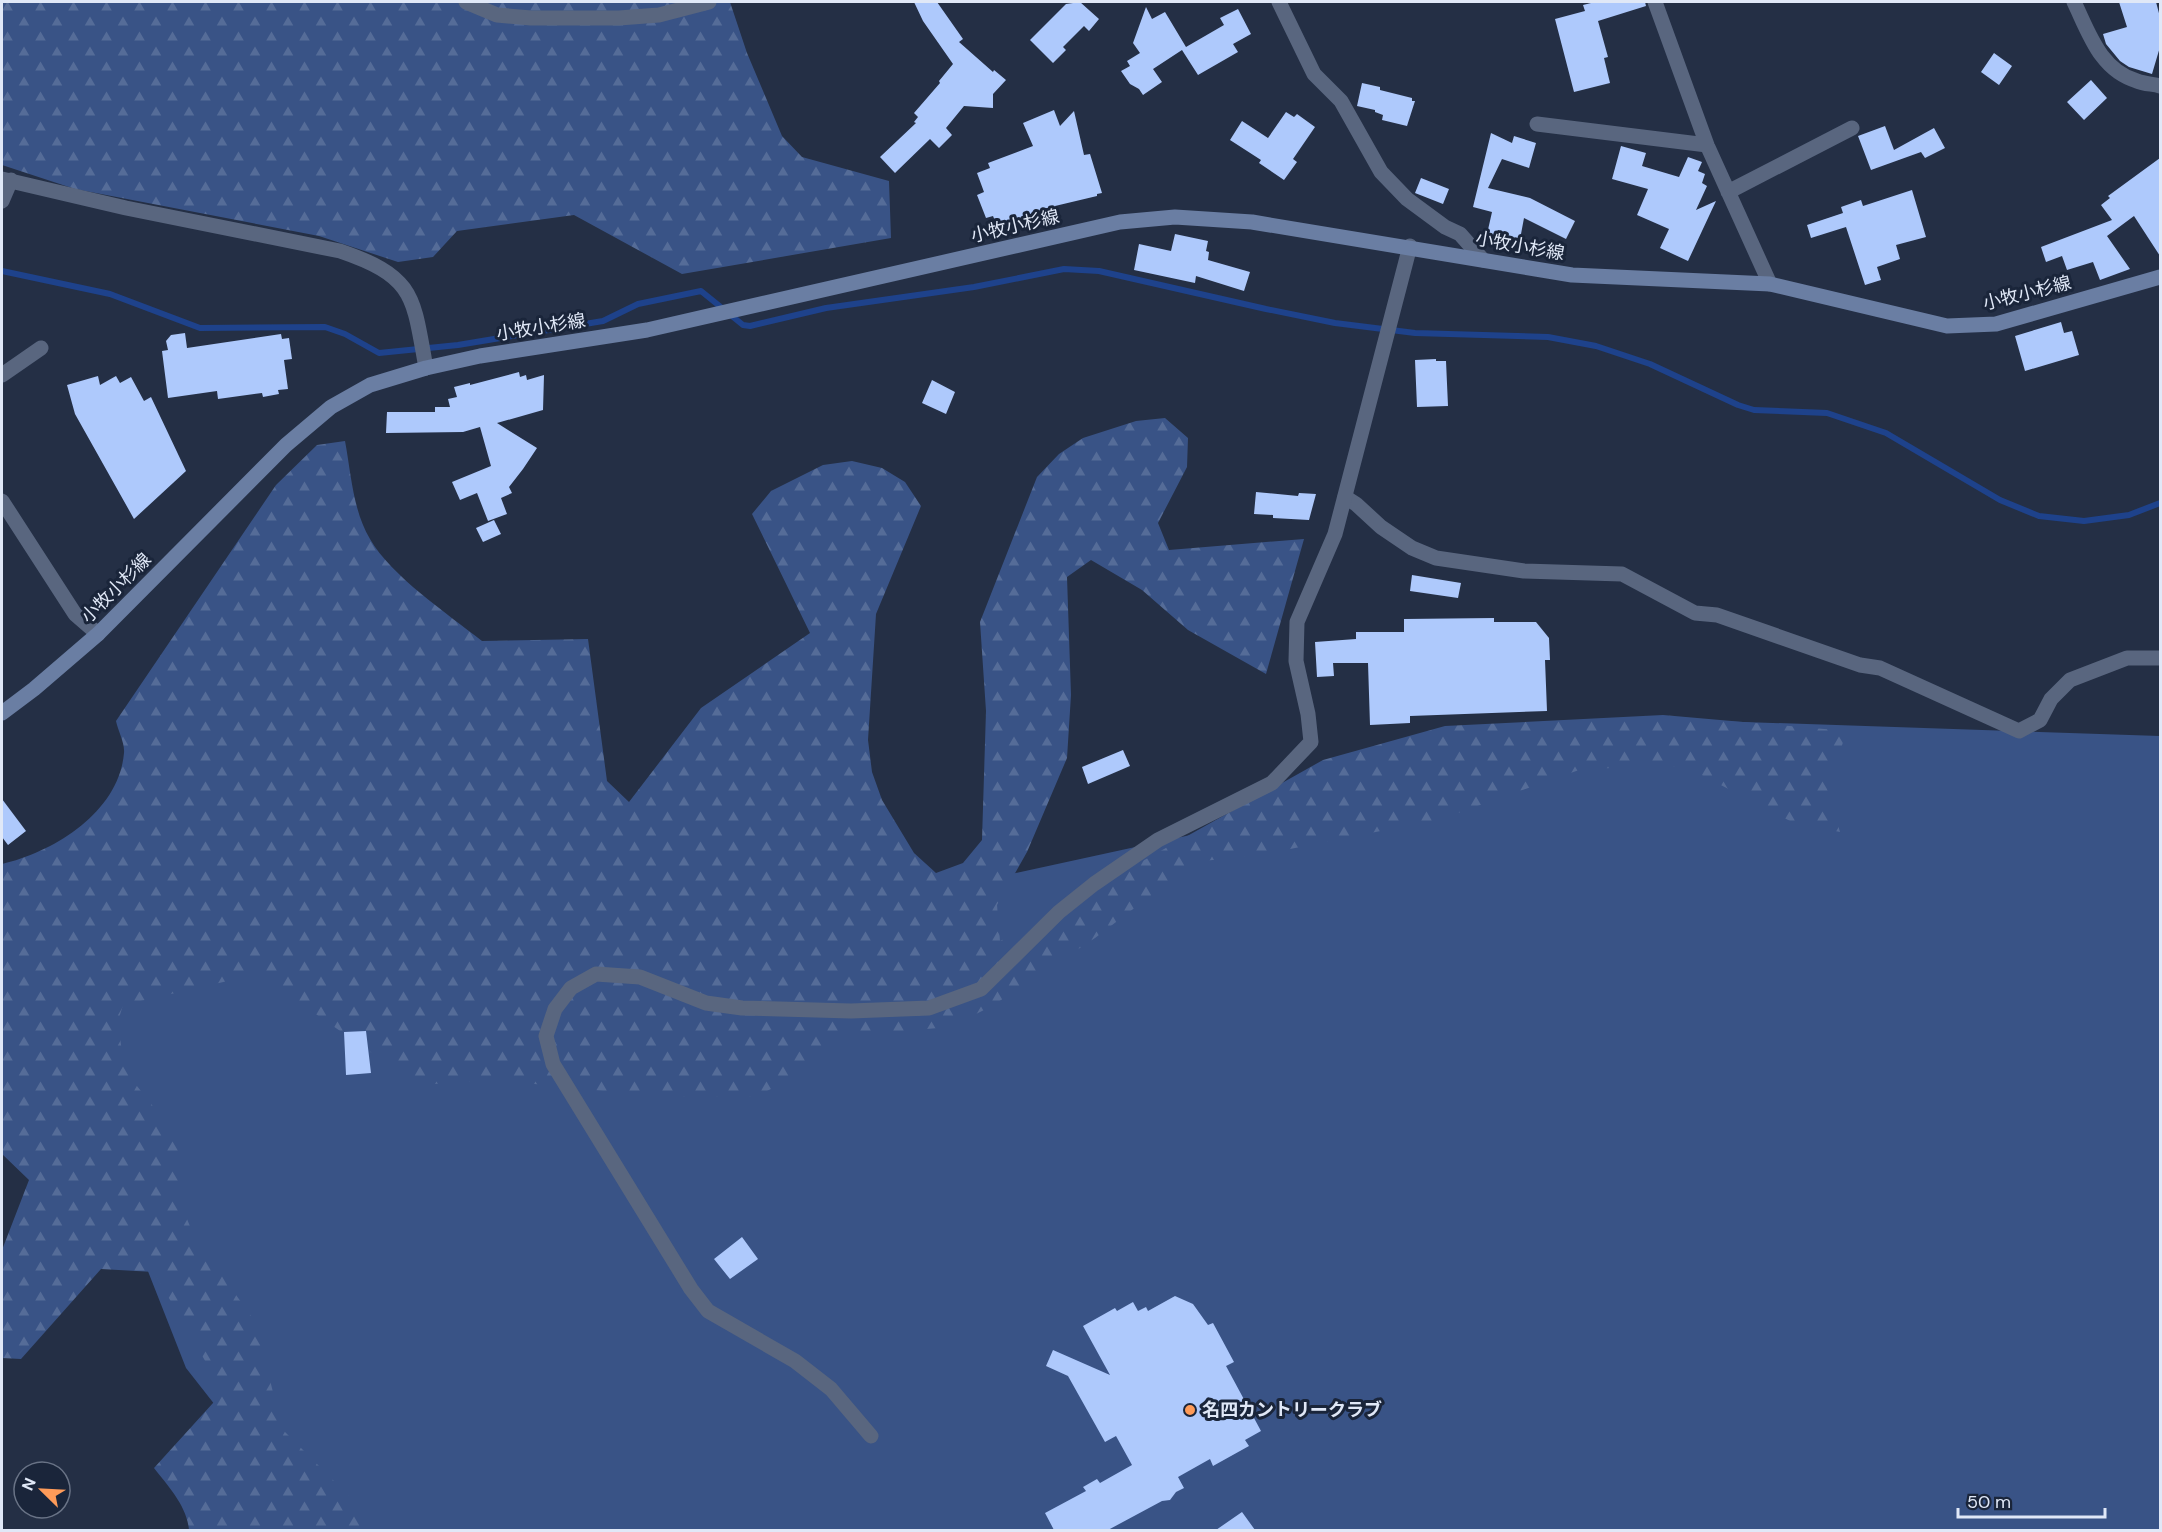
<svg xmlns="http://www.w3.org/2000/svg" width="2162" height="1532" viewBox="0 0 2162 1532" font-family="'DM Sans','Noto Sans JP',sans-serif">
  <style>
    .grass { fill: #395386 }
    .forest { fill: url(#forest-firs) }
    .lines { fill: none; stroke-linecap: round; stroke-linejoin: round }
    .stream { stroke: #1e428b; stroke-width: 6 }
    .building { fill: #aec9fc }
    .minor { stroke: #59667f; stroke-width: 15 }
    .tertiary { stroke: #59667f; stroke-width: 15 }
    .secondary { stroke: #6a7ea3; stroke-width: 15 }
    .poi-dot { fill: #fe9b59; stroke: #1a253a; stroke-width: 2 }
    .labels { text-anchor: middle; stroke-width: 6; stroke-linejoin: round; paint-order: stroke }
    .street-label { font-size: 18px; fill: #e0e8f7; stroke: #1a253a }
    .poi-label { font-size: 18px; font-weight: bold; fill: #e0e8f7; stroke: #1a253a; text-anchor: start }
  </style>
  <defs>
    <pattern id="forest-firs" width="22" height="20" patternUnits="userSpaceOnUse" patternTransform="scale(1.5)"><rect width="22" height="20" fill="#395386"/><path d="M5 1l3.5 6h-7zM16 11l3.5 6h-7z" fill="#556c98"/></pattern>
  </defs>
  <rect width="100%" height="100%" fill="#242f45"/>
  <path class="grass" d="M1715 721 2160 736V1530H313L186 1368 48 1017 209 881 841 911Z"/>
  <path class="forest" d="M2 2H730L747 53 782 136 802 157 889 181 891 238 682 274 574 215 457 231 433 257 398 262 319 236 75 189 2 165Z
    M1165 418 1188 438 1187 467 1158 523 1169 550 1304 539 1266 674 1188 630 1142 590 1091 560 1067 577 1071 695 1067 758 1027 852 997 905 1000 941 1323 760 1445 726 1663 715 1847 731 1827 788 1840 832 1792 822 1690 769 1659 765 1579 770 1441 819 1265 854 1195 862 1095 938 992 1006 950 1027 843 1036 810 1069 755 1097H662L496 1080 418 1085 258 974 123 1005 118 1021 122 1053 133 1081 182 1143V1207L194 1236 256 1323 282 1429 383 1530H189C187 1506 168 1486 154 1468L223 1392 154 1272 101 1269 21 1359 2 1358V1250L29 1180 2 1154V864C54 852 119 812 124 753 125 743 118 731 116 721L276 485 317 445 345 441C351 473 353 511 370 539 391 576 448 614 482 641L588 639 607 781 629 802 701 708 810 633 752 514 771 491 823 465 852 461 882 468 905 482 921 506 876 614 868 740 872 772 882 800 914 853 936 873 963 863 982 840 986 711 980 622 1037 477 1059 454 1083 438 1136 421Z"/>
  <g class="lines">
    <path class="stream" d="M2 271 110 294 200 328 325 327 345 334 379 353 458 345 603 321 638 304 701 291 743 325 750 326 826 308 974 287 1064 269 1099 271 1266 309 1335 323 1415 333 1548 337 1596 346 1650 364 1738 405 1754 410 1827 413 1886 433 2000 500 2039 516 2084 521 2129 515 2160 503"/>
  </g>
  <path class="building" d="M914 2H937L963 39 959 42 993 72 994 70 1006 80 993 94V108L964 106 946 128 952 135 939 148 930 139 895 173 880 157 916 123 914 122 918 117 914 113 940 83 939 81 953 64 923 21Z
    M1080 2 1099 19 1089 31 1084 26 1063 47 1066 50 1053 63 1030 40 1066 4Z
    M1595 2H1645L1646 6 1598 21 1608 57 1604 58 1610 83 1574 92 1555 19 1585 11 1583 5Z
    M2119 2H2156L2160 17V47L2152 74 2129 67 2120 61 2106 44 2103 34 2127 27Z
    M1146 7 1152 19 1165 12 1186 47 1224 25 1220 18 1238 9 1251 34 1233 44 1238 52 1198 75 1182 50 1153 69 1162 82 1143 95 1139 89 1130 84 1121 71 1130 66 1127 61 1140 53 1133 43Z
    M1994 53 2012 66 1999 85 1981 72Z
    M2091 80 2107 98 2084 120 2067 102Z
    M1362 83 1380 87V90L1412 98V101H1415L1407 126 1382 120 1383 115 1375 112V110L1357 106Z
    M1054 110 1060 126 1074 111 1084 155 1090 154 1102 193 1097 194V196L1055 206 1056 208 998 228 993 216 986 218 977 195 984 192 977 173 990 168 988 163 1033 146 1023 123Z
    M1286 112 1294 117 1297 114 1315 127 1293 159 1297 162 1284 180 1259 163 1261 160 1230 140 1242 121 1268 138Z
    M1885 126 1894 150 1934 128 1945 148 1925 158 1921 152 1871 170 1858 136Z
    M1491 133 1512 143 1514 136 1536 143 1529 168 1502 159 1488 188 1530 198 1575 221 1566 239 1524 218 1518 250 1485 243 1492 212 1473 207Z
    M1621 146 1646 153 1642 166 1679 177 1688 157 1702 162 1698 171 1705 174 1702 183 1707 186 1696 210 1716 201 1688 261 1660 248 1669 229 1637 215 1648 189 1612 179Z
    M2160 158V256L2134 216 2107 236 2130 269 2100 280 2093 262 2067 270 2062 256 2046 262 2041 247 2112 220 2101 205 2110 198 2108 196Z
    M1421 178 1449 189 1443 204 1415 193Z
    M1912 190 1926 237 1896 245 1900 259 1877 267 1881 280 1865 285 1846 227 1811 238 1807 225 1843 213 1841 207 1861 200 1863 206Z
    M1175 234 1208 241 1206 251 1209 252 1208 260 1250 272 1244 291 1196 276 1195 283 1134 270 1139 244 1171 251Z
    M2061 322 2064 333 2072 331 2079 355 2025 371 2015 336Z
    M185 333 187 348 281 334 282 339 289 338 292 359 284 360 288 389 278 390 279 394 263 397 262 393 218 399 217 391 168 398 162 351 168 350 166 341 171 335Z
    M1436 359V361H1446L1448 406 1417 407 1415 360Z
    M519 372 520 377 526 375 527 380 544 375 543 410 497 423 537 448 523 469 509 487 512 493 501 498 507 514 488 521 477 493 460 500 452 482 491 466 480 427 463 432 386 433 387 412H435V407H450L448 399 457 397 454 387 470 383V385Z
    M98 376 100 385 116 376 120 383 131 377 144 401 151 397 186 471 134 519 75 414 67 385Z
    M932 380 955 392 946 414 922 403Z
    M1256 492 1298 496 1299 493 1316 494 1309 520 1273 518V515L1254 514Z
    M494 520 501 534 483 542 476 528Z
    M1412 575 1461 583 1458 598 1410 591Z
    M1494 618V622H1536L1549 638 1550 660H1545L1547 711 1410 716V723L1370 725 1368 663H1333L1334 676 1317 677 1315 642 1356 639V632H1404V619Z
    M1123 750 1130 766 1088 784 1082 767Z
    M2 799 26 831 8 845 2 837Z
    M366 1031 371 1073 346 1075 344 1032Z
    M742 1237 758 1259 730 1279 714 1259Z
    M1175 1296 1193 1304 1208 1325 1213 1323 1234 1362 1226 1366 1261 1431 1245 1440 1249 1446 1213 1466 1210 1459 1178 1477 1184 1488 1176 1492 1170 1500 1162 1501 1108 1530H1054L1045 1513 1086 1491 1083 1487 1097 1479 1100 1483 1132 1465 1116 1436 1105 1442 1068 1376 1046 1366 1053 1350 1110 1375 1083 1326 1115 1308 1117 1311 1133 1302 1138 1311 1146 1307 1148 1311Z
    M1242 1512 1255 1530H1216Z"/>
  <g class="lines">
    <path class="minor" d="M466 2 497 15 531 18H619L659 15 709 2
      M1279 2 1314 74 1341 101 1381 172 1407 199 1445 227 1460 234 1483 260
      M1655 2 1707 145 1770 284
      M2074 2C2089 33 2100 70 2137 81 2144 84 2153 84 2160 86
      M1537 124 1707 145
      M2 179 126 208 340 251C416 277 413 297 426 368
      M1728 192 1852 128
      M2 201 11 180
      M2 375 41 348
      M1345 497 1356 504 1381 527 1412 548 1436 558 1524 571 1622 574 1695 613 1717 615 1860 665 1880 668 2019 731 2040 720 2051 699 2070 680 2127 658H2160
      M2 501 75 614 98 634"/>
    <path class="tertiary" d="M871 1436 831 1389 795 1361 708 1311 691 1289 553 1064 546 1036 555 1009 571 988 596 974 640 977 706 1003 742 1008 851 1011 929 1008 981 989 1059 912 1094 884 1158 840 1272 783 1311 742 1308 714 1296 661 1297 622 1335 534 1410 246"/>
    <path class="secondary" d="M2 713 34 689 98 634 286 445 331 407 370 385 426 368 480 356 647 330 1120 222 1175 217 1252 222 1572 275 1770 284 1947 326 1996 324 2160 277"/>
  </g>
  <circle class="poi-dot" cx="1190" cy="1410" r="6"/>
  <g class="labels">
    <g class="street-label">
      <text transform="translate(1015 226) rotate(-13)" y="6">小牧小杉線</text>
      <text transform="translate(1520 246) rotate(10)" y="6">小牧小杉線</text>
      <text transform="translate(2027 293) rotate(-14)" y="6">小牧小杉線</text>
      <text transform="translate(541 327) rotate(-9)" y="6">小牧小杉線</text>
      <text transform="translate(116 588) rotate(-45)" y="6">小牧小杉線</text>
    </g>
    <g class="poi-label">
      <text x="1202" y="1416">名四カントリークラブ</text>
    </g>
  </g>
  <rect width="2162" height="1532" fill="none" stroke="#e0e8f7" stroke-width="6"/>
  <g transform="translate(42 1490) rotate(294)"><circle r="28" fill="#1a253a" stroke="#697386" stroke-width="1.5"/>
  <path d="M0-4.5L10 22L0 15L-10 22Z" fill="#fe9b59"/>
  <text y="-9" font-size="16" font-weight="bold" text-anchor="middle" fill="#e0e8f7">N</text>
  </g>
  <path d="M1958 1508v9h147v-9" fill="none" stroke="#e0e8f7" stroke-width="3"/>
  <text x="1967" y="1508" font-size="18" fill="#e0e8f7" stroke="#1a253a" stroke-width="4.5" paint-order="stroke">50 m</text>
</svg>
